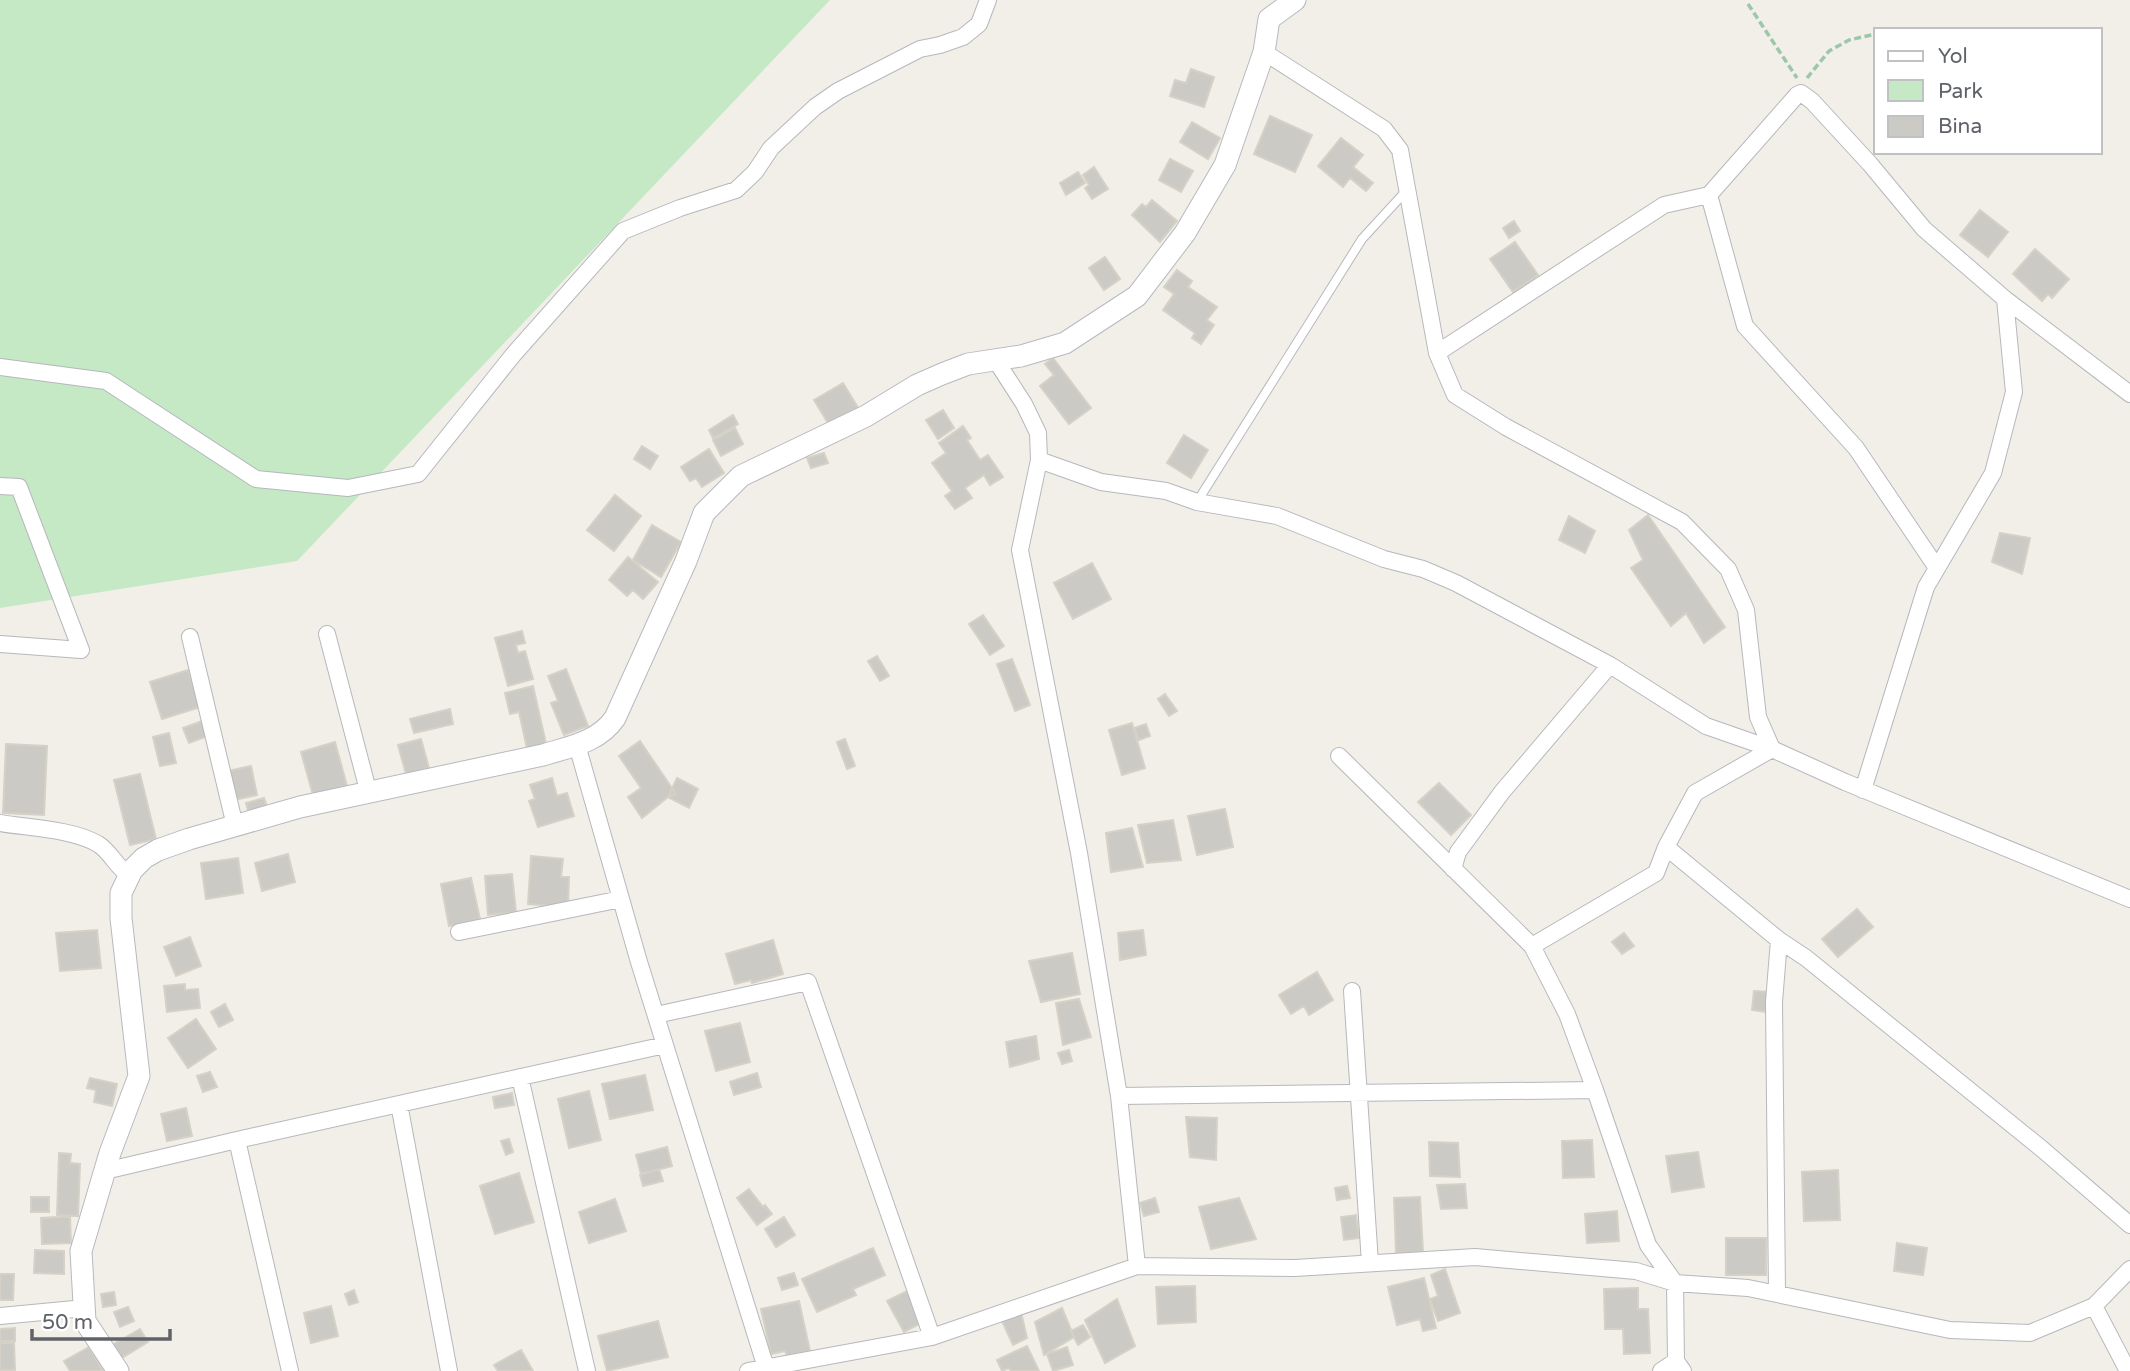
<svg xmlns="http://www.w3.org/2000/svg" width="2130" height="1371" viewBox="0 0 2130 1371" font-family="'Varela Round',sans-serif">
  <style>
    .green { fill: #c5e8c5 }
    .building { fill: #cccac5; stroke: #d6d1c6; stroke-width: 2 }
    .lines { fill: none; stroke-linecap: round; stroke-linejoin: round }
    .lane-casing { stroke: #b5b8bc; stroke-width: 10 }
    .street-casing { stroke: #b5b8bc; stroke-width: 18 }
    .secondary-casing { stroke: #b6babf; stroke-width: 23 }
    .path { stroke: #9cc7a9; stroke-width: 3.5; stroke-dasharray: 7 3.5; stroke-linecap: butt }
    .lane { stroke: #fff; stroke-width: 8 }
    .street { stroke: #fff; stroke-width: 16 }
    .secondary { stroke: #fff; stroke-width: 21 }
  </style>
  <rect width="100%" height="100%" fill="#f1efe8"/>
  <path class="green" d="M0 0H830L297 561 0 608Z"/>
  <path class="building" d="M1191 69 1214 77 1204 107 1170 96 1175 80 1186 83Z
    M1270 116 1312 135 1295 172 1254 154Z
    M1192 122 1220 138 1208 159 1180 142Z
    M1341 138 1363 155 1353 167 1373 183 1366 191 1350 178 1343 187 1318 166Z
    M1170 159 1193 171 1181 192 1159 180Z
    M1094 167 1108 189 1092 199 1085 188 1089 185 1083 175Z
    M1078 172 1085 183 1066 195 1060 183Z
    M1152 200 1177 221 1160 242 1132 215 1142 204 1146 207Z
    M1980 210 2008 232 1988 257 1960 235Z
    M1514 221 1520 231 1509 238 1503 228Z
    M1515 242 1538 275 1513 292 1490 259Z
    M2035 249 2069 279 2052 298 2048 294 2042 301 2013 274Z
    M1105 257 1120 279 1104 290 1089 268Z
    M1177 270 1192 281 1188 287 1217 307 1207 320 1214 325 1201 344 1192 338 1195 333 1163 310 1174 294 1164 287Z
    M1053 358 1091 408 1069 424 1040 386 1054 375 1045 364Z
    M843 383 860 411 831 428 814 400Z
    M943 410 954 428 938 439 926 420Z
    M733 415 738 424 713 438 709 430Z
    M963 426 971 438 967 440 980 460 988 455 1003 477 990 485 984 475 965 488 972 498 955 509 945 496 952 491 932 463 946 453 939 443Z
    M735 428 743 444 721 456 713 440Z
    M1184 435 1208 450 1191 478 1167 463Z
    M642 446 658 456 650 469 634 459Z
    M709 449 724 473 702 487 696 478 690 481 681 467Z
    M824 453 828 463 811 468 807 458Z
    M615 495 641 516 614 551 587 530Z
    M1648 515 1725 627 1704 643 1686 613 1671 626 1631 568 1643 560 1629 530Z
    M1569 516 1595 531 1585 553 1559 540Z
    M652 525 681 542 661 577 633 560Z
    M2000 533 2030 538 2022 574 1992 562Z
    M628 557 658 582 643 599 633 590 627 596 609 580Z
    M1092 563 1111 599 1073 619 1054 583Z
    M983 615 1004 646 990 655 969 624Z
    M522 631 525 643 516 645 518 653 525 651 533 679 508 686 495 638Z
    M877 656 889 676 880 681 868 661Z
    M1012 659 1030 705 1015 711 997 664Z
    M566 669 588 726 564 735 551 703 558 701 548 676Z
    M188 670 200 707 162 719 150 682Z
    M533 686 547 748 528 753 519 712 510 714 505 693Z
    M1165 694 1177 711 1169 716 1158 699Z
    M450 709 453 724 414 733 410 719Z
    M202 721 208 736 189 743 183 728Z
    M1132 723 1145 768 1122 775 1109 730Z
    M1146 724 1150 736 1139 740 1134 728Z
    M169 733 176 763 160 766 153 737Z
    M421 739 429 768 406 774 398 745Z
    M845 739 855 766 847 769 837 742Z
    M640 741 676 794 668 797 642 818 628 797 641 788 619 756Z
    M335 742 347 786 313 795 301 752Z
    M6 744 47 746 44 815 3 813Z
    M251 766 257 795 234 800 228 771Z
    M140 774 156 839 130 845 114 780Z
    M552 778 557 796 567 793 574 816 538 827 529 801 535 799 530 785Z
    M677 778 698 789 689 808 668 797Z
    M1439 783 1471 815 1451 835 1418 802Z
    M264 798 268 809 249 814 246 803Z
    M1225 809 1233 847 1197 855 1188 816Z
    M1173 820 1181 860 1147 863 1138 825Z
    M1132 828 1143 867 1111 872 1106 833Z
    M288 854 295 882 262 891 255 863Z
    M531 856 563 859 561 877H569L568 907 528 904Z
    M238 858 243 893 206 899 201 863Z
    M512 874 516 912 488 915 485 876Z
    M471 878 480 919 449 926 441 884Z
    M1857 909 1873 927 1838 957 1822 939Z
    M97 930 101 968 60 971 56 933Z
    M1143 930 1146 955 1120 960 1118 933Z
    M1624 933 1634 946 1622 954 1612 942Z
    M190 937 201 966 176 976 164 947Z
    M773 940 783 974 752 983 751 980 735 984 726 954Z
    M1072 953 1080 994 1041 1002 1029 961Z
    M1317 972 1333 1000 1309 1015 1304 1006 1291 1014 1279 995Z
    M185 984V990L198 989 200 1008 167 1012 164 986Z
    M1754 991 1768 992 1766 1012 1752 1010Z
    M1079 999 1091 1037 1063 1045 1056 1003Z
    M225 1004 233 1020 219 1027 211 1012Z
    M196 1019 216 1049 188 1068 168 1038Z
    M740 1023 750 1062 716 1071 705 1031Z
    M1036 1036 1039 1059 1010 1067 1006 1042Z
    M1069 1050 1072 1061 1062 1064 1058 1053Z
    M210 1072 217 1087 203 1092 197 1076Z
    M757 1073 761 1087 734 1095 730 1082Z
    M645 1075 653 1110 610 1119 602 1084Z
    M90 1078 117 1084 112 1106 94 1102 96 1090 87 1088Z
    M589 1091 601 1140 569 1148 558 1099Z
    M512 1093 514 1105 495 1108 493 1097Z
    M186 1108 192 1136 167 1141 161 1114Z
    M1186 1117 1217 1118 1216 1160 1190 1157Z
    M509 1139 513 1152 506 1155 501 1141Z
    M1592 1140 1594 1177 1563 1178 1562 1141Z
    M1429 1142 1458 1143 1460 1177 1430 1176Z
    M667 1147 672 1166 641 1174 636 1155Z
    M1698 1152 1704 1187 1672 1192 1666 1156Z
    M59 1153 71 1154 70 1163 80 1164 78 1216 57 1215Z
    M659 1169 663 1181 643 1186 640 1175Z
    M1838 1170 1840 1220 1804 1221 1802 1172Z
    M519 1173 534 1222 495 1234 480 1186Z
    M1465 1184 1467 1208 1441 1209 1437 1185Z
    M1347 1186 1350 1198 1337 1200 1335 1188Z
    M749 1189 763 1207 765 1205 772 1214 757 1225 737 1198Z
    M31 1197H49V1212H31Z
    M1420 1197 1423 1252 1396 1253 1394 1198Z
    M1155 1198 1159 1212 1144 1216 1140 1203Z
    M1239 1198 1256 1239 1211 1249 1199 1207Z
    M615 1199 626 1231 589 1243 579 1212Z
    M1617 1211 1619 1241 1587 1243 1585 1214Z
    M1356 1215 1359 1238 1344 1240 1341 1217Z
    M58 1217H70L71 1243 42 1244 41 1218Z
    M784 1217 795 1235 776 1247 765 1229Z
    M1726 1238H1766V1275H1726Z
    M1897 1243 1927 1248 1923 1275 1894 1271Z
    M873 1248 885 1275 853 1289 856 1295 817 1312 802 1279Z
    M35 1250 64 1251V1274L34 1273Z
    M1445 1269 1460 1313 1438 1321 1430 1299 1438 1296 1431 1275Z
    M794 1273 798 1285 782 1290 778 1278Z
    M0 1274H14L13 1300H0Z
    M1424 1278 1436 1328 1423 1331 1420 1319 1397 1325 1388 1287Z
    M1195 1286 1196 1322 1158 1324 1156 1287Z
    M1638 1288V1309H1648L1650 1353 1624 1354 1623 1329H1605L1604 1289Z
    M354 1290 358 1302 349 1305 345 1294Z
    M907 1291 923 1322 904 1332 887 1301Z
    M114 1292 116 1305 103 1307 101 1294Z
    M1117 1299 1135 1346 1105 1363 1085 1320Z
    M799 1301 810 1351 787 1356 785 1351 771 1354 761 1309Z
    M331 1306 338 1336 311 1343 304 1313Z
    M128 1307 134 1321 120 1327 114 1312Z
    M1062 1308 1074 1337 1044 1355 1035 1322Z
    M1021 1312 1027 1338 1013 1345 1002 1321Z
    M658 1321 668 1357 607 1371 598 1336Z
    M1083 1325 1090 1337 1078 1345 1071 1331Z
    M15 1328V1341H0V1329Z
    M140 1329 148 1342 120 1359 112 1345Z
    M0 1343H14L15 1370H0Z
    M1027 1346 1039 1371H1011L1009 1368 1002 1371 997 1360Z
    M89 1347 103 1371H70L64 1361Z
    M1067 1347 1073 1365 1053 1371 1047 1354Z
    M521 1350 533 1371H498L494 1365Z"/>
  <g class="lines">
    <g class="lane-casing">
      <path id="lane" d="M1197 502 1362 239 1407 190"/>
    </g>
    <g class="street-casing">
      <path id="street" d="M1264 52 1384 129 1400 150 1437 353 1455 395 1506 427 1682 522 1728 569 1746 610 1758 717 1772 749 1845 782 2130 899
        M1437 353 1664 205 1709 195
        M995 359 1024 404 1038 433 1039 460 1020 550 1079 853 1119 1096 1137 1266
        M0 367 106 381 256 479 348 488 418 474 513 355 623 231 680 208 736 190 755 172 771 148 815 107 838 91 920 49 940 45 963 37 979 24 988 0
        M1039 460 1101 482 1166 491 1197 502 1277 516 1384 559 1423 569 1456 583 1610 665 1706 726 1772 749
        M0 486 19 487 81 650 0 644
        M1937 568 1856 448 1745 326 1709 195 1797 95 1801 93 1812 101 1870 164 1924 229 2005 299 2130 394
        M327 634 369 794
        M190 637 235 826
        M577 745 639 962 767 1371
        M1339 756 1532 946 1567 1014 1595 1090
        M1863 790 1926 587 1993 473 2014 392 2005 299
        M0 823C29 828 72 829 98 844 111 852 116 867 129 875
        M1666 847 1695 793 1772 749
        M1453 869 1458 852 1502 792 1610 665
        M459 932 621 899
        M1532 946 1656 873 1666 847 1779 940
        M1352 991 1370 1263
        M656 1015 808 982 932 1337
        M520 1077 587 1371
        M1119 1096 1595 1090 1648 1245 1675 1283 1676 1361 1683 1371
        M399 1104 449 1371
        M237 1140 665 1045
        M105 1171 237 1140 290 1371
        M1777 1294 1774 1002 1779 940 1806 958 2042 1149 2130 1225
        M2094 1306 2128 1371
        M0 1316 85 1308
        M748 1371 932 1337 1137 1266 1295 1268 1475 1257 1636 1271 1675 1283 1748 1288 1950 1330 2030 1333 2094 1306 2130 1269
        M1661 1371 1676 1361"/>
    </g>
    <g class="secondary-casing">
      <path id="secondary" d="M118 1371 85 1321 81 1251 110 1153 139 1076 121 918V893L132 870 144 858 158 850 189 839 300 807 543 755C569 747 599 742 615 718L686 561 704 513 741 476 866 416 917 385 942 374 968 364 1021 356 1065 343 1137 296 1185 233 1225 165 1264 52 1269 19 1295 0"/>
    </g>
    <path class="path" d="M1748 4 1797 78
      M1807 78 1829 51 1849 40 1876 34"/>
    <use href="#lane" class="lane"/>
    <use href="#street" class="street"/>
    <use href="#secondary" class="secondary"/>
  </g>
  <rect x="1874" y="28" width="228" height="126" fill="#ffffff" stroke="#bfc1c3" stroke-width="2"/>
  <rect x="1888" y="51" width="35" height="10" fill="#ffffff" stroke="#bfc1c3" stroke-width="2"/>
  <text x="1938" y="63" font-size="21" fill="#5f6368">Yol</text>
  <rect x="1888" y="80" width="35" height="21" fill="#c5e8c5" stroke="#bfc1c3" stroke-width="2"/>
  <text x="1938" y="98" font-size="21" fill="#5f6368">Park</text>
  <rect x="1888" y="116" width="35" height="21" fill="#cccac5" stroke="#bfc1c3" stroke-width="2"/>
  <text x="1938" y="133" font-size="21" fill="#5f6368">Bina</text>
  <path d="M32 1329v10h138v-10" fill="none" stroke="#5f6368" stroke-width="3.5"/>
  <text x="42" y="1329" font-size="21" fill="#5f6368" stroke="#ffffff" stroke-width="5" paint-order="stroke">50 m</text>
</svg>
